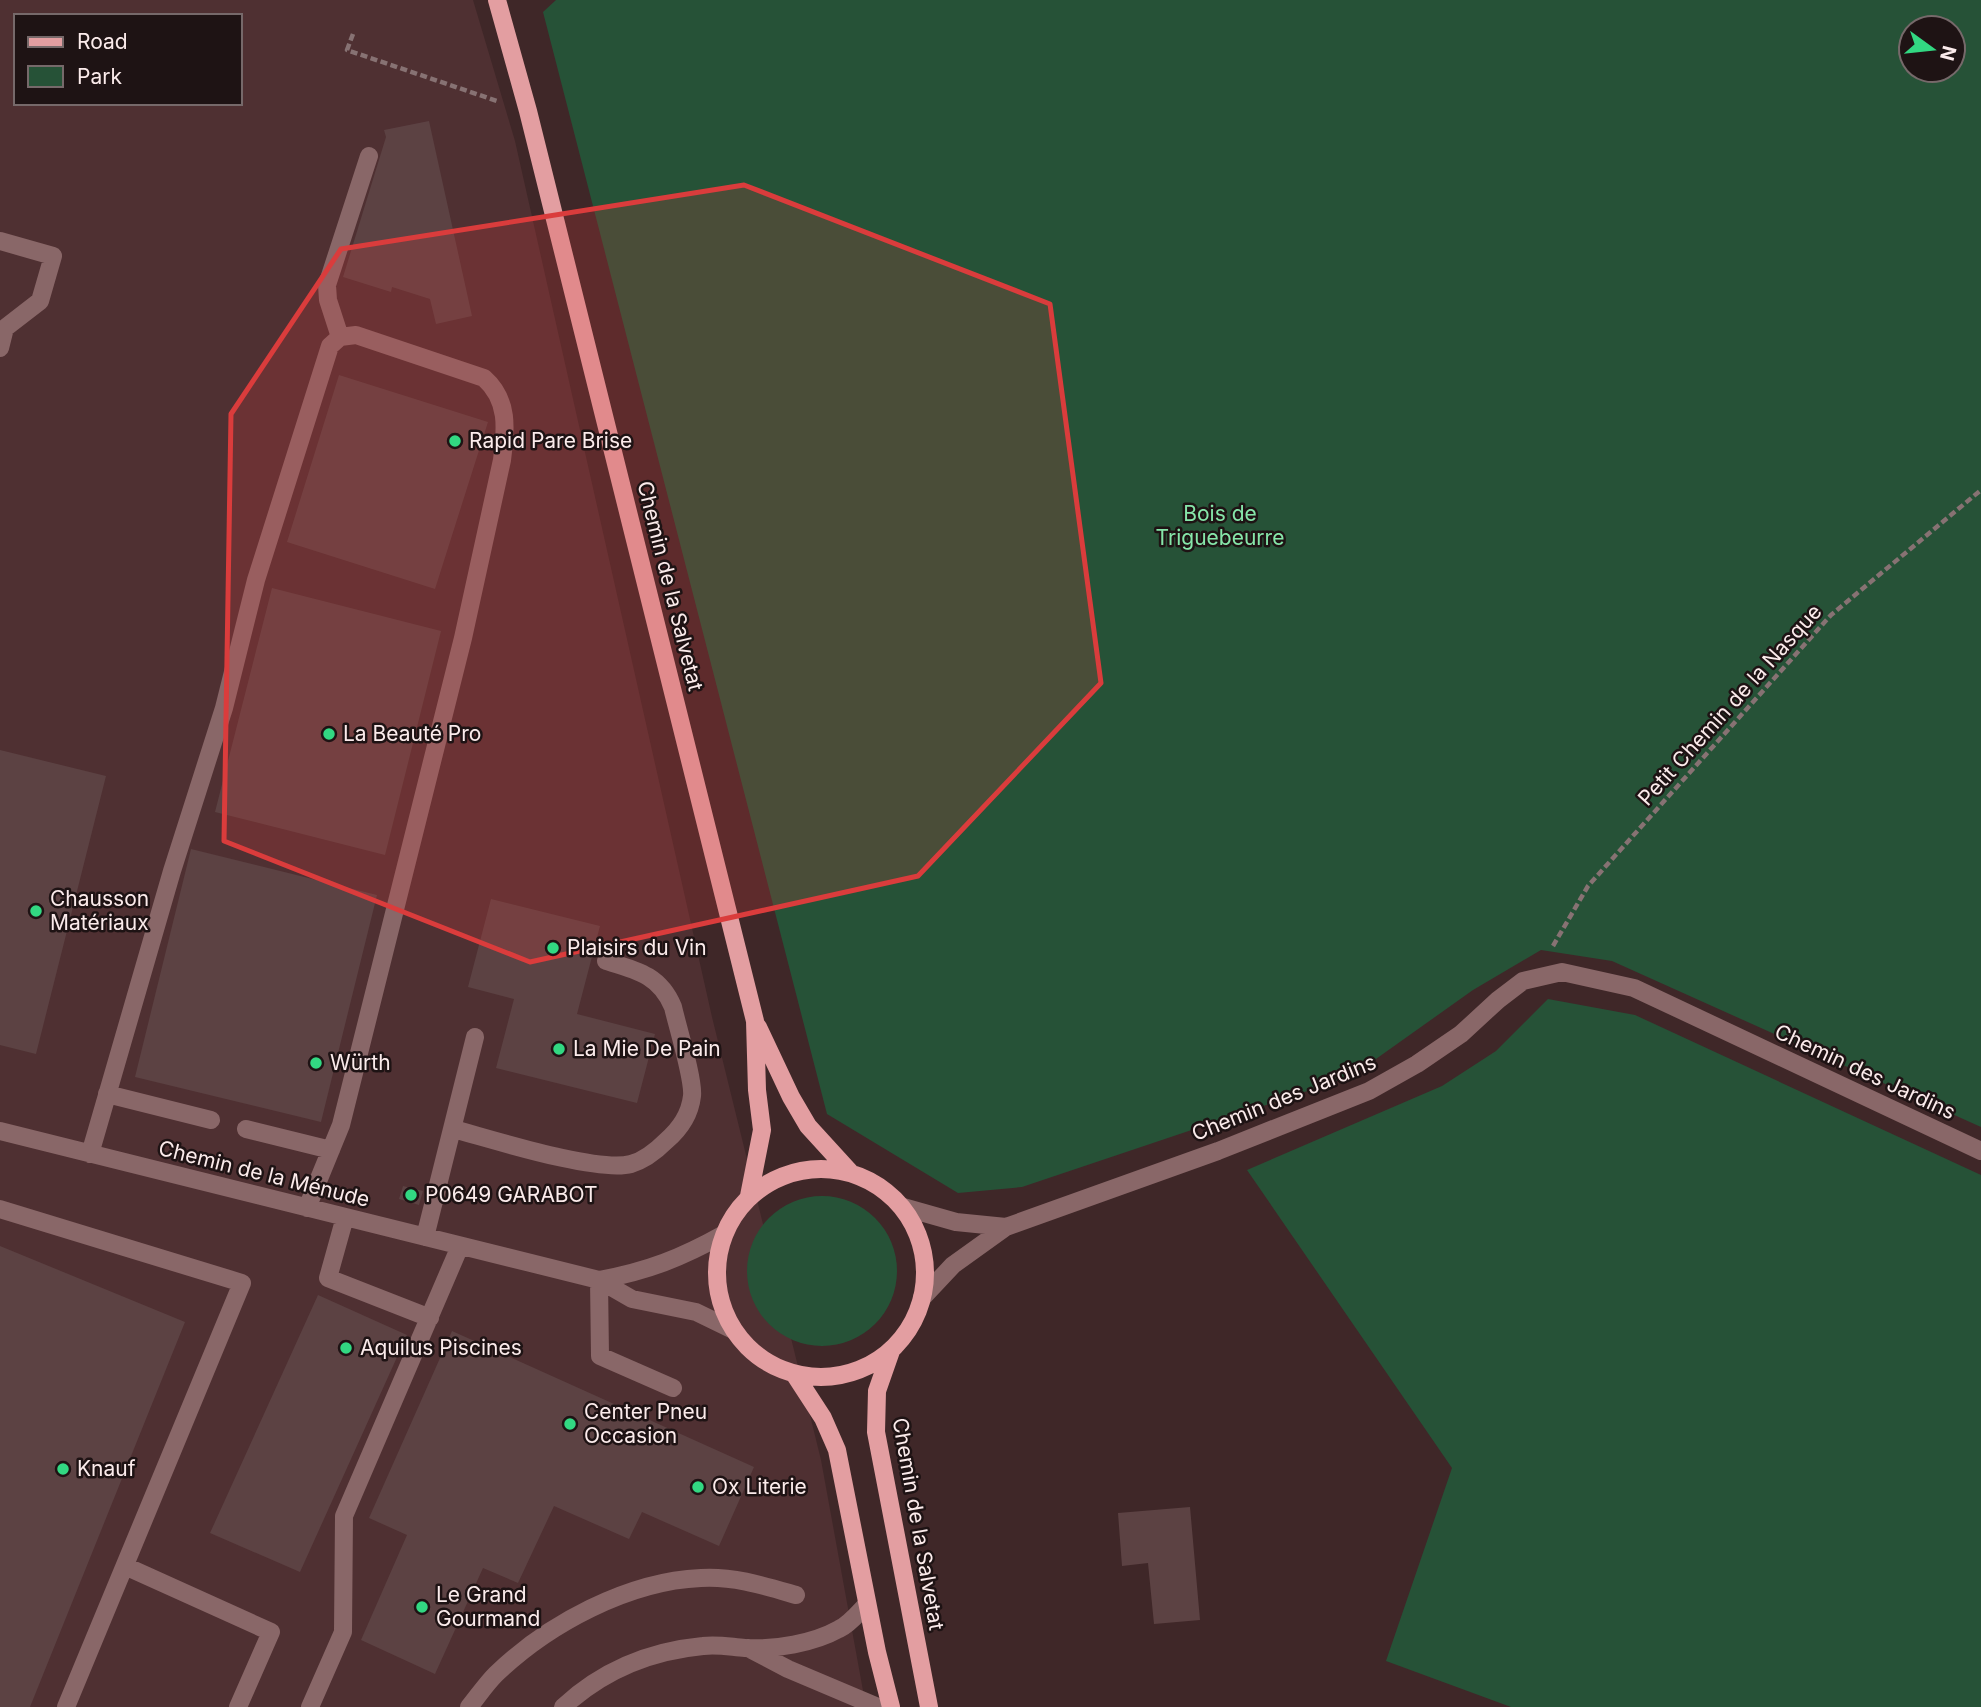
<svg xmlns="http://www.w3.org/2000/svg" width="1981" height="1707" viewBox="0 0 1981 1707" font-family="Inter,sans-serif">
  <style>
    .built { fill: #4f3032; fill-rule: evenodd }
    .green { fill: #265237; fill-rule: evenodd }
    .building { fill: #5c4243 }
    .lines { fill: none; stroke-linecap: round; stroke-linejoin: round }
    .path { stroke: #877273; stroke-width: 4.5; stroke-dasharray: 7 3.5; stroke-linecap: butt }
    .minor { stroke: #896768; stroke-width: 18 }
    .major { stroke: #e39ea1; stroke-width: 18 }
    .marked { fill: #da3c3c; fill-opacity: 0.2; stroke: #da3c3c; stroke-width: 5; stroke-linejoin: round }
    .poi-dot { fill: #32d882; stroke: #1e1314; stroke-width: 2.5 }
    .labels { text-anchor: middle; stroke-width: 5; stroke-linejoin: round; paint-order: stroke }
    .poi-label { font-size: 21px; fill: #fbebeb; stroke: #1e1314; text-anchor: start }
    .park-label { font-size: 21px; fill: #86e6a9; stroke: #1e1314 }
    .street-label { font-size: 21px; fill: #fbebeb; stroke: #1e1314 }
  </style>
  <rect width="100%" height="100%" fill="#3f2728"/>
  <path class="built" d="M0 0H473L515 141 712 1017 821 1460 866 1707H0ZM16 16H240V103H16Z"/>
  <path class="green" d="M556 0H1981V1127L1612 961 1541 950 1473 990 1352 1076 1022 1187 958 1193 827 1114 543 12ZM1911 28H1953V70H1911Z
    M1548 999 1635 1015 1981 1175V1707H1511L1386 1661 1452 1468 1247 1170 1442 1086 1496 1051Z
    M747 1271a75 75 0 1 1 150 0a75 75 0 1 1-150 0Z"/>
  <path class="building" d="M429 121 472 316 436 324 430 299 392 287 391 292 343 277 386 137 384 130Z
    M339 375 488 422 435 589 287 542Z
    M272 588 441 631 385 855 215 812Z
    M0 750 106 776 36 1054 0 1045Z
    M191 849 377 895 321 1122 135 1077Z
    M491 899 600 926 577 1014 655 1034 637 1103 496 1068 514 999 468 987Z
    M403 1186 423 1191 419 1205 399 1199Z
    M0 1246 185 1322 30 1707H0Z
    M318 1295 407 1335 300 1572 210 1533Z
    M452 1331 754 1467 719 1546 642 1512 629 1539 554 1506 518 1583 483 1568 435 1674 361 1640 407 1535 369 1518Z
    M1190 1507 1200 1620 1154 1624 1148 1563 1122 1566 1118 1513Z"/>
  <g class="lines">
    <path class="path" d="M353 34 347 50 497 101
      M1553 946 1588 886 1831 615 1981 490"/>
    <path class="minor" d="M0 241 53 256 40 301 5 328 0 348
      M340 337 328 300 327 285 369 156
      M107 1094 211 1120
      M246 1129 331 1150
      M453 1129C491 1139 597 1173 631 1164 645 1160 656 1151 666 1141 680 1129 690 1114 692 1096 694 1080 677 1025 673 1007 660 975 636 970 606 961
      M0 1131 599 1280 632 1299 696 1312 731 1329
      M90 1154 172 871 224 708 256 580 330 346 340 337 356 335 484 378C509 400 506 429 502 460L463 638 341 1125 307 1208
      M903 1207 956 1222 1006 1227
      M0 1209 242 1283 66 1707
      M345 1217 328 1278 430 1318
      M425 1237 475 1037
      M599 1280 600 1356 673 1388
      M599 1280C648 1271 681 1258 724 1234
      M922 1298 953 1265 1006 1227 1218 1151 1369 1091 1417 1064 1461 1034 1498 1000 1523 981 1562 972 1634 988 1981 1151
      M125 1566 271 1632 238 1707
      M748 1648 788 1669 878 1707
      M310 1707 343 1632 344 1516 460 1246
      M469 1707C478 1696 486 1684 496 1674 548 1624 628 1581 701 1578 734 1576 765 1586 796 1595
      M563 1707C602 1671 650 1651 703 1646 717 1644 731 1647 745 1648 775 1650 814 1643 839 1629 850 1624 859 1612 867 1604"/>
    <path class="major" d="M497 0 528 111 755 1021 757 1090 762 1130 749 1196
      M758 1027 791 1097 808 1126 850 1172
      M717 1273a104 104 0 1 1 208 0a104 104 0 1 1-208 0Z
      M891 1351 877 1391 876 1432 929 1707
      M795 1375 823 1418 837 1450 877 1652 891 1707"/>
  </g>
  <path class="marked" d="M744 185 1050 304 1101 683 918 876 530 962 224 841 231 414 341 249Z"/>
  <g class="poi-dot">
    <circle cx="455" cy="441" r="7"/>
    <circle cx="329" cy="734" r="7"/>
    <circle cx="36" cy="911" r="7"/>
    <circle cx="553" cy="948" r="7"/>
    <circle cx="559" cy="1049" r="7"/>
    <circle cx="316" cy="1063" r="7"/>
    <circle cx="411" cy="1195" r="7"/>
    <circle cx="346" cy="1348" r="7"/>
    <circle cx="570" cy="1424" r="7"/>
    <circle cx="63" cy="1469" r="7"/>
    <circle cx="698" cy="1487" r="7"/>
    <circle cx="422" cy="1607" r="7"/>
  </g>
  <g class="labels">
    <g class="poi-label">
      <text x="469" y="448">Rapid Pare Brise</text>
      <text x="343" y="741">La Beauté Pro</text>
      <text x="50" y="906">Chausson<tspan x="50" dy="24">Matériaux</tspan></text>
      <text x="567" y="955">Plaisirs du Vin</text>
      <text x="573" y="1056">La Mie De Pain</text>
      <text x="330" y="1070">Würth</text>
      <text x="425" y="1202">P0649 GARABOT</text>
      <text x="360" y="1355">Aquilus Piscines</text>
      <text x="584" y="1419">Center Pneu<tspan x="584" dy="24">Occasion</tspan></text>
      <text x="77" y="1476">Knauf</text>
      <text x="712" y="1494">Ox Literie</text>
      <text x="436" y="1602">Le Grand<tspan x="436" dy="24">Gourmand</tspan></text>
    </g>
    <g class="park-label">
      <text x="1220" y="521">Bois de<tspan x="1220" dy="24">Triguebeurre</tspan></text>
    </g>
    <g class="street-label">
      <text transform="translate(670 586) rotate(76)" y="7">Chemin de la Salvetat</text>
      <text transform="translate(1730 705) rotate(-48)" y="7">Petit Chemin de la Nasque</text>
      <text transform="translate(1865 1072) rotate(25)" y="7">Chemin des Jardins</text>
      <text transform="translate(1284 1098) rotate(-22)" y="7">Chemin des Jardins</text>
      <text transform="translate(264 1174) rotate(14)" y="7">Chemin de la Ménude</text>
      <text transform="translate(918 1524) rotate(80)" y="7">Chemin de la Salvetat</text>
    </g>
  </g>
  <rect x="14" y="14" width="228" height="91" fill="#1e1314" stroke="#76696a" stroke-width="2"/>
  <rect x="28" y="37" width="35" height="10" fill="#e39ea1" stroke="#76696a" stroke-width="2"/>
  <text x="77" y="49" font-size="21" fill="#fbebeb">Road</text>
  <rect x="28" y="66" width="35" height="21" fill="#265237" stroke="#76696a" stroke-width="2"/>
  <text x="77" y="84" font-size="21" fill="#fbebeb">Park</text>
  <g transform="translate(1932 49) rotate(105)"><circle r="33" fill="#1e1314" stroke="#76696a" stroke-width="2"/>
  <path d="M0-5L12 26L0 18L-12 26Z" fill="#32d882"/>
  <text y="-10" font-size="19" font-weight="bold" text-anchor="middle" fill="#fbebeb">N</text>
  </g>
</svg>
